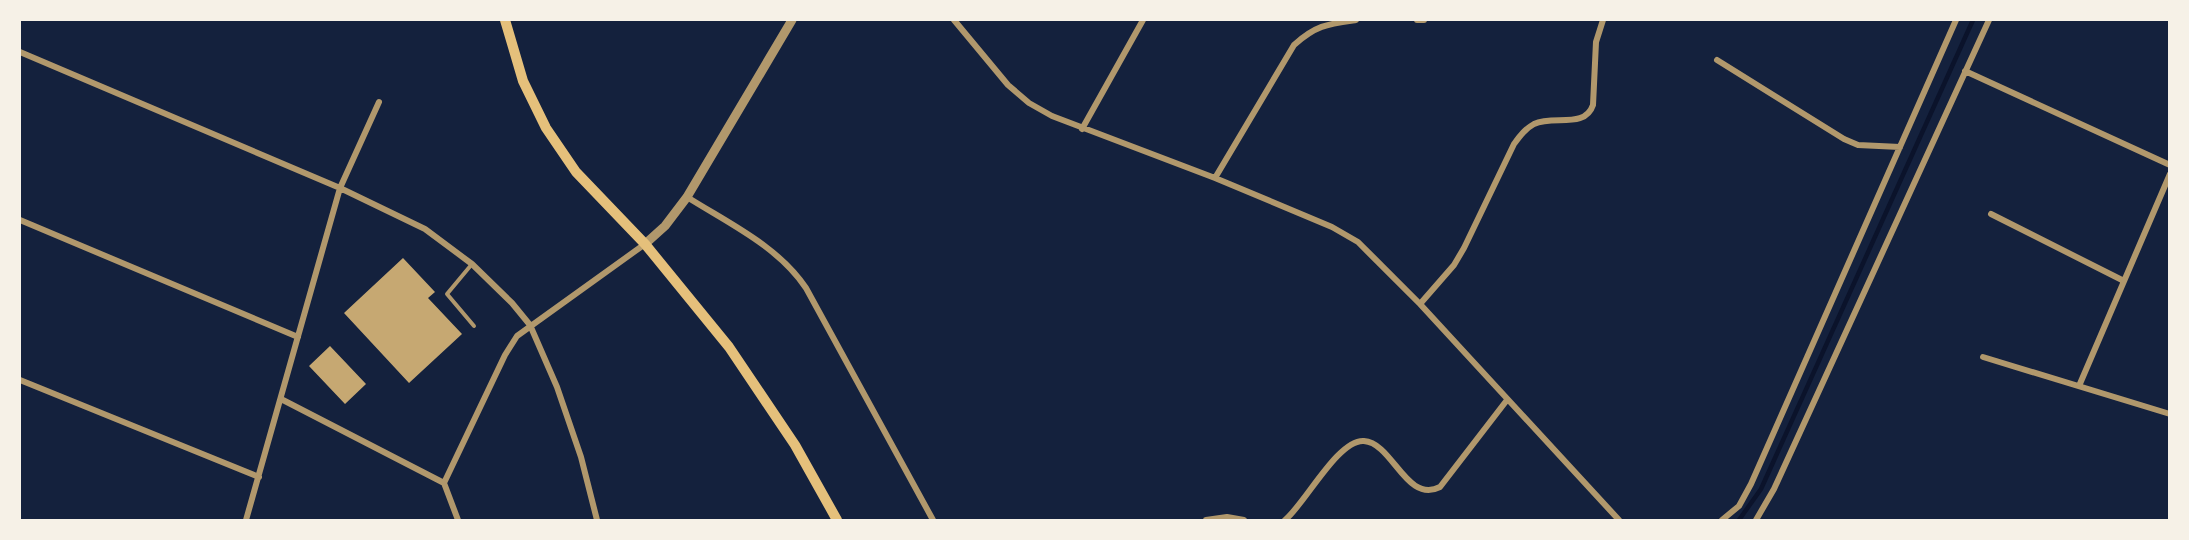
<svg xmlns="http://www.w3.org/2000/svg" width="2189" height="540" viewBox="0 0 2189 540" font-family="Commissioner,sans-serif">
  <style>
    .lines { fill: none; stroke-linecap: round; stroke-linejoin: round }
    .stream { stroke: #0b132b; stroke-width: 4.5 }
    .building { fill: #c6a872 }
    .service { stroke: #b1986c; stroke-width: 4 }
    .minor { stroke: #b1986c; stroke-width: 6 }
    .tertiary { stroke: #b1986c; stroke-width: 9 }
    .secondary { stroke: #e5c07b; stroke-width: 10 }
  </style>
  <rect width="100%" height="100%" fill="#14213d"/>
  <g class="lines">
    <path class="stream" d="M1739 520 1761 489 1973 20"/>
  </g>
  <path class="building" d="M403 258 435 292 428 298 462 334 409 383 344 313Z
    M330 346 366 384 345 404 309 366Z"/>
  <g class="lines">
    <path class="service" d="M472 264 447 294 474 326"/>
    <path class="minor" d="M954 20 1008 85 1029 103 1052 116 1215 178 1332 227 1358 242 1420 304 1619 520
      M1417 20H1424
      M20 52 340 188 425 229 472 264 512 303 530 325 557 387 581 457 597 520
      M1717 60 1844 139 1858 145 1900 147
      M1965 71 2170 165
      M1082 129 1143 20
      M1215 178 1294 45C1316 25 1328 24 1356 20
      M687 197C728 223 778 246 806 288L933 520
      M1991 214 2124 281
      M20 220 298 337
      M1420 304 1454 265 1464 248 1514 144C1520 136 1525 129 1534 124 1554 115 1585 129 1593 105L1596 42 1603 20
      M1983 357 2170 414
      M20 380 259 477
      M2079 386 2170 174
      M281 399 444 483 458 520
      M444 483 505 355 517 336 645 244
      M246 520 340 188 379 102
      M1206 520 1227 517 1244 520
      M1285 520C1305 504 1338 439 1364 441 1393 443 1406 504 1440 487L1507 400
      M1722 520 1739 506 1751 484 1956 20
      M1756 520 1774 489 1989 20"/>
    <path class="tertiary" d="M645 244 665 226 687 197 792 20"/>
    <path class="secondary" d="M505 20 523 81 546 128 576 172 645 244 729 347 795 445 837 520"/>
  </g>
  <rect width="2189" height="540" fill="none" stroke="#f6f1e7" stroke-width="42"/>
</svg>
